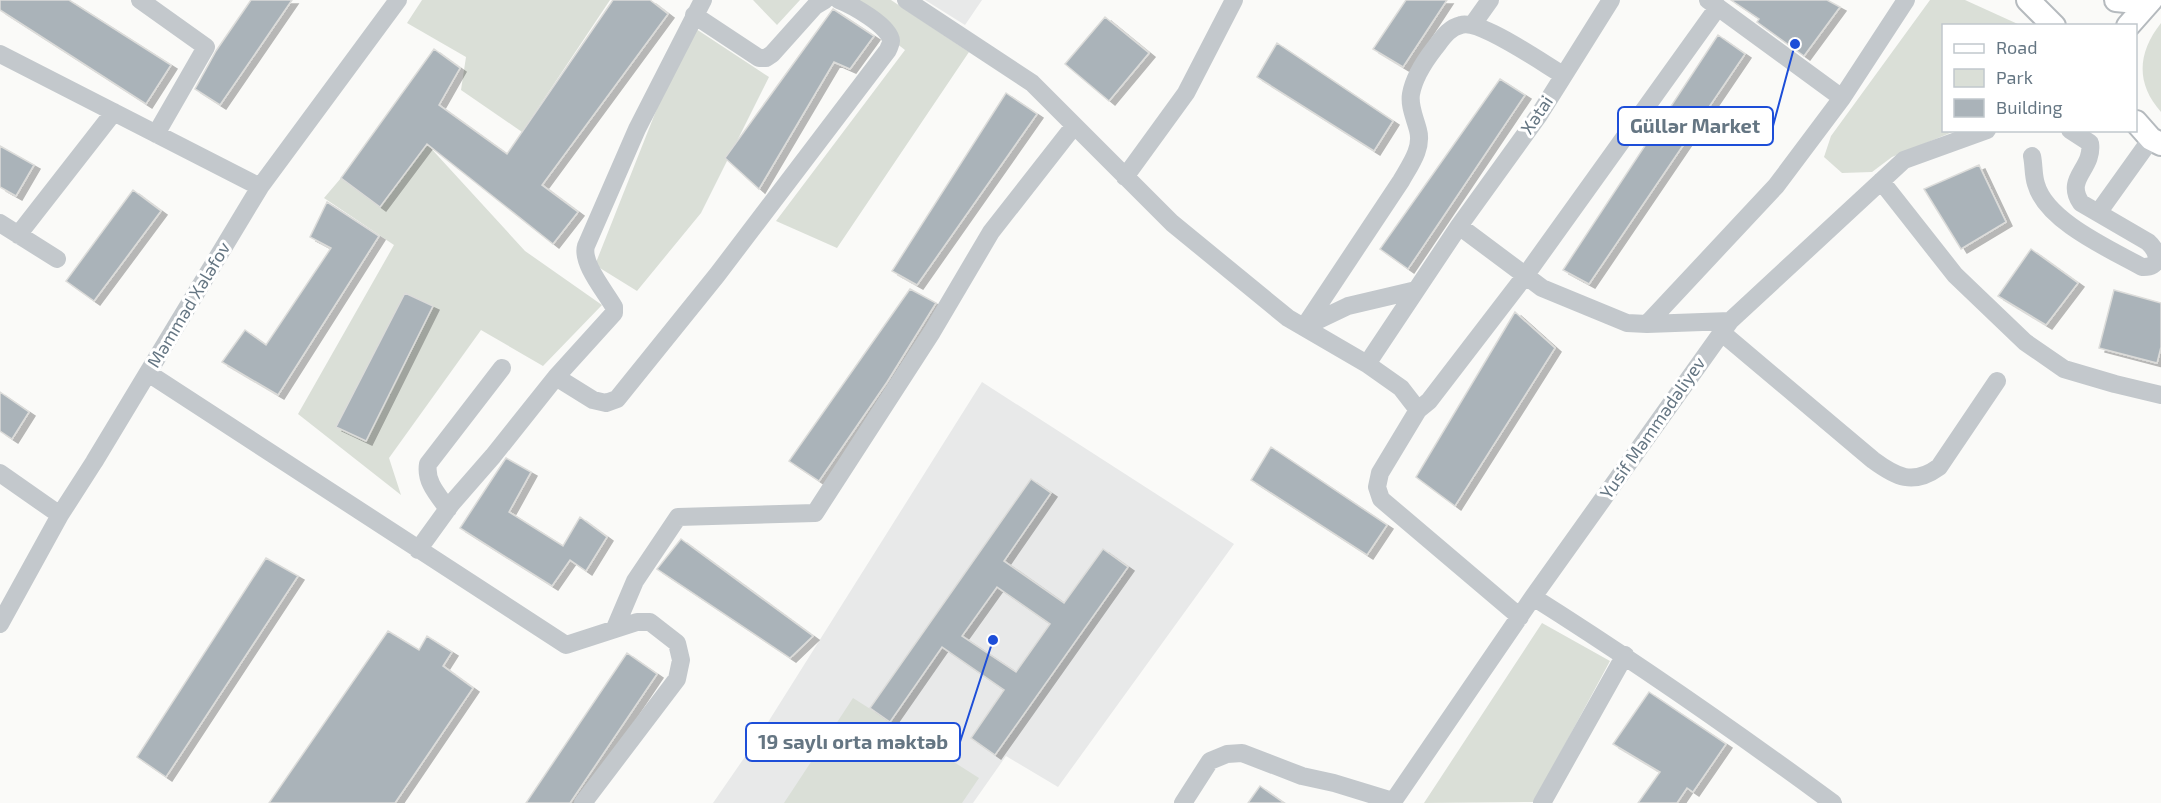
<svg xmlns="http://www.w3.org/2000/svg" width="2161" height="803" viewBox="0 0 2161 803" font-family="'Exo 2',sans-serif">
  <style>
    .built { fill: #e8e9e9 }
    .green { fill: #dadfd7 }
    .building { fill: #aab3b9; stroke: #dcdcda; stroke-width: 1.5; fill-rule: evenodd; filter: url(#shadow) }
    .lines { fill: none; stroke-linecap: round; stroke-linejoin: round }
    .major-casing { stroke: #b5babe; stroke-width: 26 }
    .minor { stroke: #c3c8cc; stroke-width: 18 }
    .major { stroke: #fff; stroke-width: 22 }
    .labels { text-anchor: middle; stroke-width: 6; stroke-linejoin: round; paint-order: stroke }
    .street-label { font-size: 18px; fill: #657683; stroke: #fff }
    .leader { fill: none; stroke: #1d4ed8; stroke-width: 2 }
    .callout-dot { fill: #1d4ed8; stroke: #fff; stroke-width: 2 }
    .callout { fill: #fff; stroke: #1d4ed8; stroke-width: 2 }
    .callout-label { font-size: 20px; text-anchor: middle; font-weight: bold; fill: #657683 }
  </style>
  <defs>
    <filter id="shadow"><feDropShadow dx="6" dy="4" stdDeviation="0" flood-color="#0004"/></filter>
  </defs>
  <rect width="100%" height="100%" fill="#fafaf8"/>
  <path class="built" d="M925 0H982L965 25Z
    M982 382 1234 544 1058 787 1006 756 973 803H713L760 735Z"/>
  <path class="green" d="M422 0H610L522 132 461 90 466 57 407 23Z
    M753 0H800L777 25Z
    M841 0H891L969 52 837 248 776 221 905 50Z
    M1930 0H1965L2020 25 1944 26V130L1955 131 1892 157 1872 172 1842 173 1824 157 1831 136Z
    M2161 23V112C2135 83 2138 52 2161 23Z
    M690 25 769 77 701 213 637 291 595 265Z
    M427 144 525 251 602 305 543 366 481 330 389 458 401 495 298 414 394 245 324 198 341 178 380 207Z
    M1542 623 1610 661 1534 802 1424 803Z
    M853 698 979 778 962 803H784Z"/>
  <path class="building" d="M0 0H69L171 65 146 104 0 10Z
    M251 0H292L220 105 195 89 216 51Z
    M613 0H650L668 14 542 185 578 212 553 244 427 144 380 207 341 178 434 49 460 68 439 105 507 154Z
    M1406 0H1447L1403 67 1373 49Z
    M1731 0H1827L1840 7 1804 56 1757 22 1759 19Z
    M833 9 874 36 850 69 834 62 759 189 725 158Z
    M1105 17 1149 53 1109 101 1065 64Z
    M1718 35 1745 54 1589 284 1563 270Z
    M1277 43 1393 121 1374 151 1257 77Z
    M1500 79 1525 95 1408 269 1380 249Z
    M1006 93 1037 114 917 285 892 271Z
    M0 146 34 165 16 196 0 187Z
    M1979 165 2006 222 1961 249 1924 189Z
    M133 190 161 211 94 301 66 281Z
    M327 202 379 236 278 395 222 362 245 330 266 345 331 248 310 237Z
    M2031 249 2078 283 2046 325 1998 296Z
    M910 289 936 303 887 382 819 481 789 461Z
    M2114 290 2161 303V347L2157 363 2099 348Z
    M405 293 433 306 366 441 336 427Z
    M1515 312 1555 348 1455 506 1416 477Z
    M0 392 29 412 12 439 0 431Z
    M1271 447 1387 525 1367 555 1251 480Z
    M506 458 531 472 509 512 563 546 580 517 607 537 586 571 570 560 552 586 460 528Z
    M1031 479 1051 493 1004 561 1064 603 1103 549 1128 567 995 755 971 738 1004 690 942 647 890 722 870 708ZM997 587 1050 624 1016 672 962 636Z
    M681 539 813 636 790 658 657 569Z
    M266 558 298 576 166 777 137 757Z
    M388 631 419 650 427 636 452 652 443 666 473 688 395 803H269Z
    M627 653 657 674 570 803H526Z
    M1649 692 1726 744 1693 792 1687 788 1677 803H1638L1660 772 1613 744Z
    M1260 786 1284 803H1248Z"/>
  <g class="lines">
    <g class="major-casing">
      <path id="major" d="M2028 0 2054 26
        M2116 0 2146 3
        M2128 26 2151 0
        M2136 122 2151 139 2161 144"/>
    </g>
    <path class="minor" d="M140 0 206 47 156 134
      M906 0 1032 83 1172 223 1288 318 1367 364 1401 388 1418 410 1380 473 1377 487 1381 499 1520 617
      M1708 0 1842 98
      M694 15 759 58H766L772 54 815 6 825 0
      M1473 24 1490 0
      M0 54 260 187
      M2032 156C2034 165 2033 175 2036 184 2046 221 2110 249 2142 267 2161 268 2160 253 2148 242L2081 203C2064 178 2094 169 2090 143L2070 130
      M1125 177 1186 93 1234 0
      M1881 181 1955 275 2025 342 2064 369 2115 384 2161 395
      M2098 213 2151 139
      M0 223 57 259
      M1459 226 1542 288 1627 323 1647 324 1730 321
      M18 235 114 112
      M1647 324 1776 186 1842 98 1906 0
      M1304 327 1401 181C1410 165 1423 148 1418 130 1415 118 1409 106 1411 94 1414 77 1424 62 1434 49 1442 39 1448 28 1461 25 1480 19 1544 64 1563 75
      M1304 327 1348 306 1416 290
      M1721 332 1873 460C1896 477 1913 486 1939 467L1997 381
      M1367 364 1459 226 1539 115 1611 0
      M148 373 566 645 637 622H650L677 643 681 660 677 679 583 803
      M556 377 593 400 606 403 617 399 717 275 888 50C889 47 891 44 891 41 890 26 852 5 839 0
      M1418 410 1429 401 1525 276 1718 7
      M0 473 60 515
      M448 509C438 495 425 482 428 464L502 368
      M418 550 452 503 493 456 556 377 614 313V307C605 291 581 263 586 246L637 129 703 0
      M1533 597C1636 662 1735 731 1833 803
      M0 624 60 515 94 462 260 187 398 0
      M615 628 635 581 678 517 815 513 932 332 991 232 1074 126
      M1183 803 1210 761 1227 754 1242 753 1302 776 1334 783 1393 801
      M1392 803 1533 597 1730 321 1904 160 1987 130
      M1542 803 1625 655"/>
    <use href="#major" class="major"/>
  </g>
  <g class="labels">
    <g class="street-label">
      <text transform="translate(1537 115) rotate(-56)" y="6">Xətai</text>
      <text transform="translate(189 305) rotate(-59)" y="6">Məmməd Xələfov</text>
      <text transform="translate(1653 428) rotate(-55)" y="6">Yusif Məmmədəliyev</text>
    </g>
  </g>
  <path class="leader" d="M1795 44L1773 126M993 640L960 742"/>
  <g class="callout-dot">
    <circle cx="1795" cy="44" r="6"/>
    <circle cx="993" cy="640" r="6"/>
  </g>
  <g class="callout">
    <rect x="1618" y="107" width="155" height="38" rx="6"/>
    <rect x="746" y="723" width="214" height="38" rx="6"/>
  </g>
  <g class="callout-label">
    <text x="1695" y="133">Güllər Market</text>
    <text x="853" y="749">19 saylı orta məktəb</text>
  </g>
  <rect x="1942" y="24" width="195" height="108" fill="#ffffff" stroke="#c1c8cd" stroke-width="1.5"/>
  <rect x="1954" y="44" width="30" height="9" fill="#ffffff" stroke="#c1c8cd" stroke-width="1.5"/>
  <text x="1996" y="54" font-size="18" fill="#657683">Road</text>
  <rect x="1954" y="69" width="30" height="18" fill="#dadfd7" stroke="#c1c8cd" stroke-width="1.5"/>
  <text x="1996" y="84" font-size="18" fill="#657683">Park</text>
  <rect x="1954" y="99" width="30" height="18" fill="#aab3b9" stroke="#c1c8cd" stroke-width="1.5"/>
  <text x="1996" y="114" font-size="18" fill="#657683">Building</text>
</svg>
